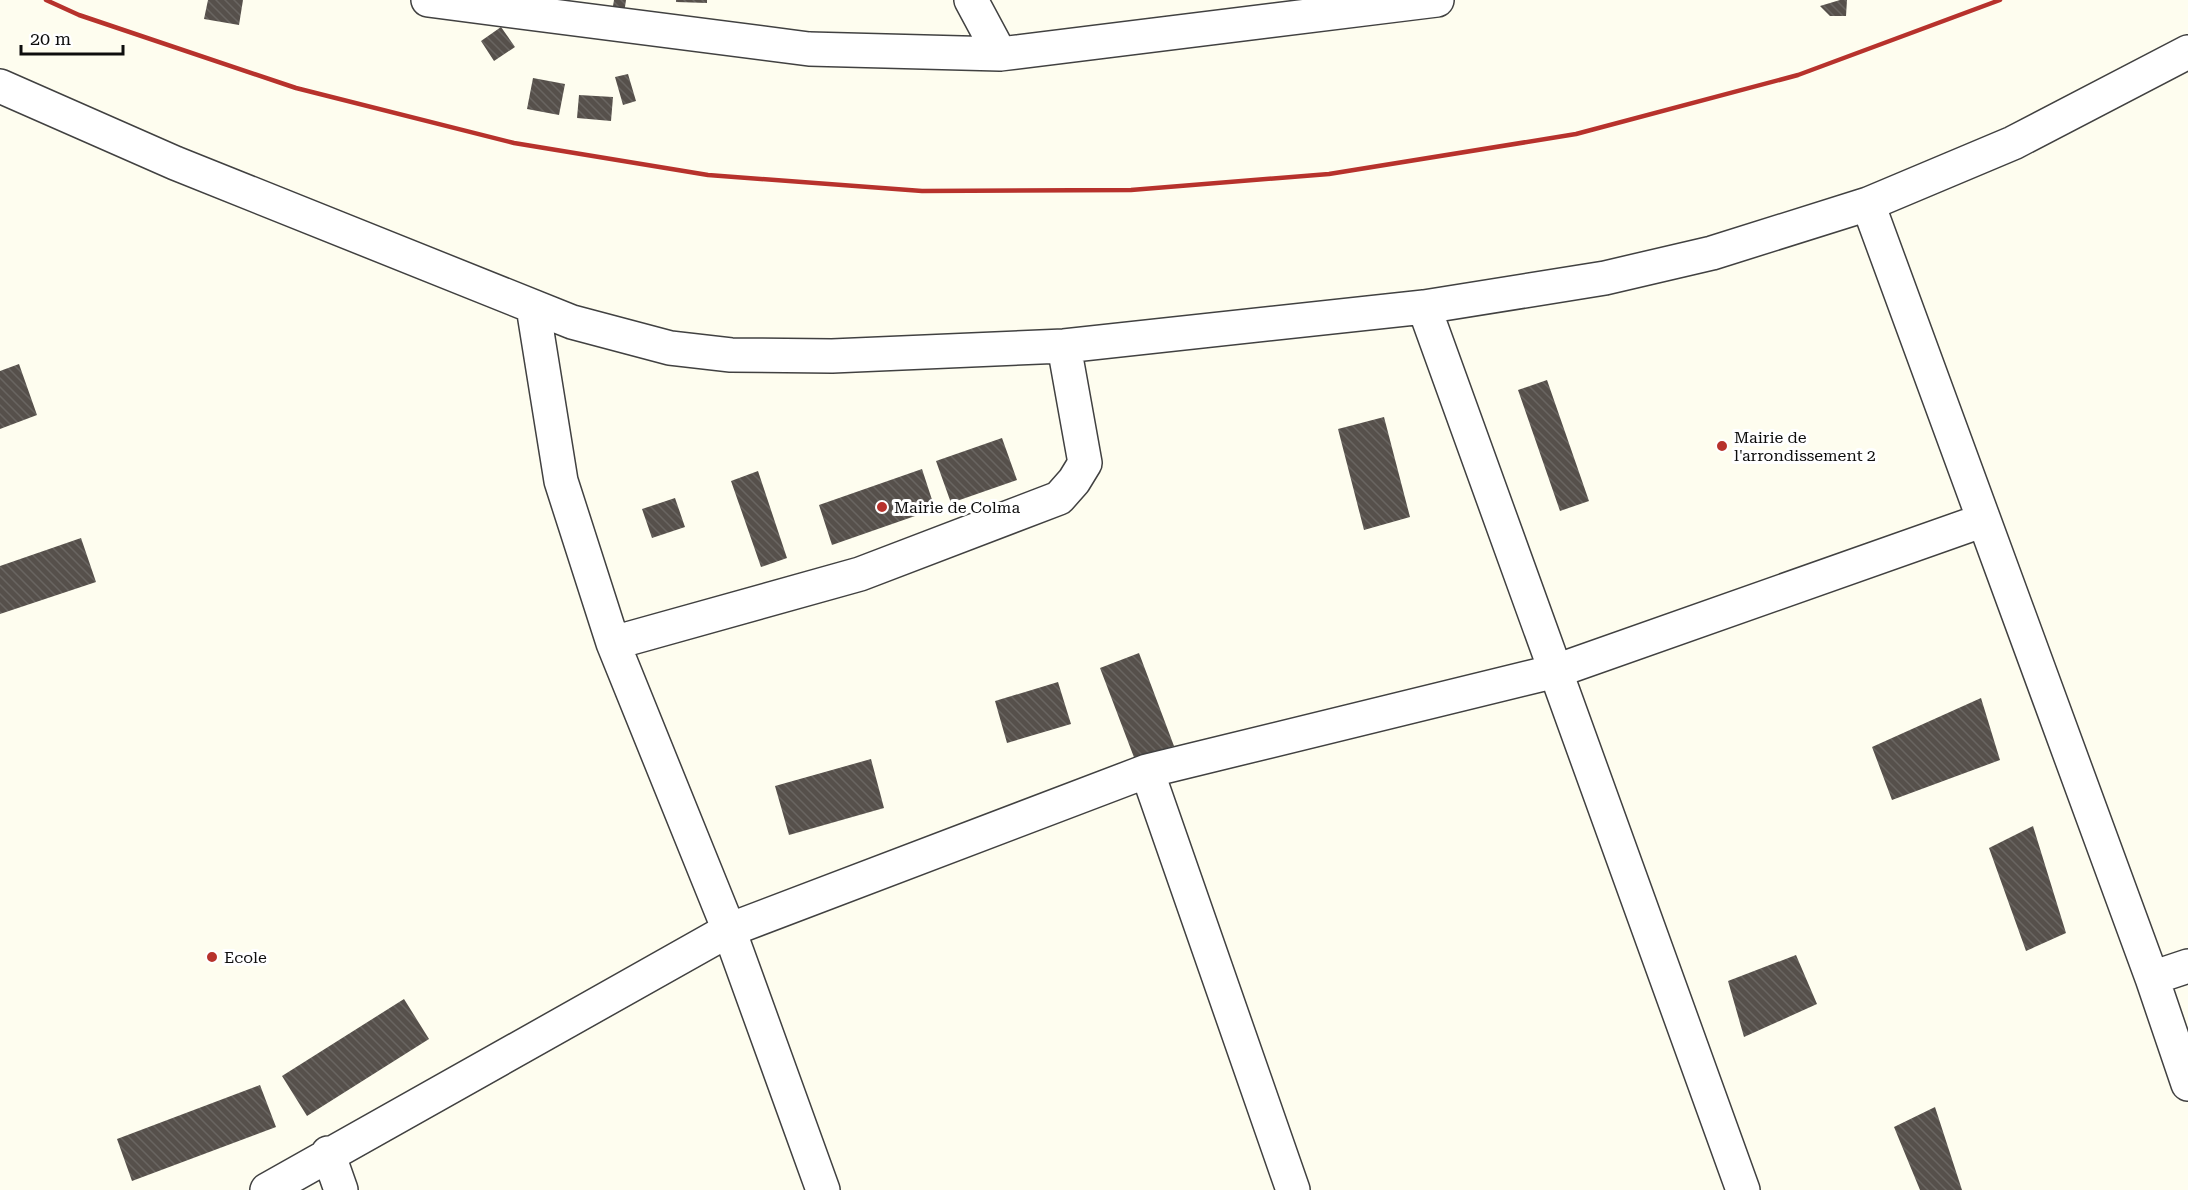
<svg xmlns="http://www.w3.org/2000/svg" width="2188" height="1190" viewBox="0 0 2188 1190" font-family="'Roboto Serif',serif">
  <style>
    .building { fill: url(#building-back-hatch) }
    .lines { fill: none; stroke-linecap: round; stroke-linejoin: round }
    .minor-casing { stroke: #414141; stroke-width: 36 }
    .minor { stroke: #fff; stroke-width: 33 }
    .rail { stroke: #b7322c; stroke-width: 4.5 }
    .poi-dot { fill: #b7322c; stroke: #fff; stroke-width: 2 }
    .labels { text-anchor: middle; stroke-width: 6; stroke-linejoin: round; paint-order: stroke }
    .poi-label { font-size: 16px; fill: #0e0e0e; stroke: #fff; text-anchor: start }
  </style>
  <defs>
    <pattern id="building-back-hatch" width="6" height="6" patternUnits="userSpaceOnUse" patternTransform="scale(1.5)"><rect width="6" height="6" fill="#56504b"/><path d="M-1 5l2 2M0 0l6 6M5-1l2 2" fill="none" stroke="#696561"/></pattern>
  </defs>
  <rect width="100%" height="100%" fill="#fefdef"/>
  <path class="building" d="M208 0H243L239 25 204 19Z
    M614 0H626L624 14 612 12Z
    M676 0H707V3L676 2Z
    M1840 0H1847L1846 16H1830L1820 6Z
    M501 27 515 47 494 61 481 41Z
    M628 74 636 101 623 105 615 77Z
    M533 78 565 84 559 115 527 109Z
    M579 95 613 97 611 121 577 118Z
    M19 364 37 415 0 429V371Z
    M1547 380 1589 501 1560 511 1518 390Z
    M1384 417 1410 517 1364 530 1338 429Z
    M1002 438 1017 480 951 503 936 461Z
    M922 469 935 509 832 545 819 505Z
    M758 471 787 558 761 567 731 481Z
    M675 498 685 527 652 538 642 509Z
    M81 538 96 582 0 614V566Z
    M1139 653 1174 746 1135 760 1100 668Z
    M1058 682 1071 724 1007 743 995 701Z
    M1981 698 2000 760 1892 800 1872 747Z
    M871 759 884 808 789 835 775 786Z
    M2033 826 2066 933 2026 951 1989 848Z
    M1796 955 1817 1004 1744 1037 1728 981Z
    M404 999 429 1039 307 1116 282 1076Z
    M260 1085 276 1127 132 1181 117 1139Z
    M1935 1107 1962 1190H1920L1894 1127Z"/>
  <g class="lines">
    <g class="minor-casing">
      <path id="minor" d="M428 0 809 49 1000 54 1437 0
        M971 0 1000 54
        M0 86 175 163 572 322 670 348 731 355 832 356 1064 346 1424 307 1605 278 1712 253 1868 204 2013 143 2188 52
        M1868 204 2152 978 2188 1084
        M533 307 561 481 613 643 729 930 823 1190
        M1424 307 1743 1190
        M613 643 860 574 1059 498 1074 481 1085 463 1064 346
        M1147 771 1293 1190
        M2152 978 2188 966
        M328 1153 341 1190
        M267 1190 729 930 1147 771 1556 671 1984 520"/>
    </g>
    <use href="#minor" class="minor"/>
    <path class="rail" d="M46 0 79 15 296 88 514 143 708 175 922 191 1131 190 1329 174 1576 134 1798 75 2000 0"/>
  </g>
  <g class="poi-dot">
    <circle cx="1722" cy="446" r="6"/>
    <circle cx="882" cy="507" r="6"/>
    <circle cx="212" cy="957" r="6"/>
  </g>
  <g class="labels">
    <g class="poi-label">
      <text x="1734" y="443">Mairie de<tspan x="1734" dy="18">l'arrondissement 2</tspan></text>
      <text x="894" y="513">Mairie de Colma</text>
      <text x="224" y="963">Ecole</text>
    </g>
  </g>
  <path d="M21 45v9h102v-9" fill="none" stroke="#0e0e0e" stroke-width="3"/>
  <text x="30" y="45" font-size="18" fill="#0e0e0e" stroke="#ffffff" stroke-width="4.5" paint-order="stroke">20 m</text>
</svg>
